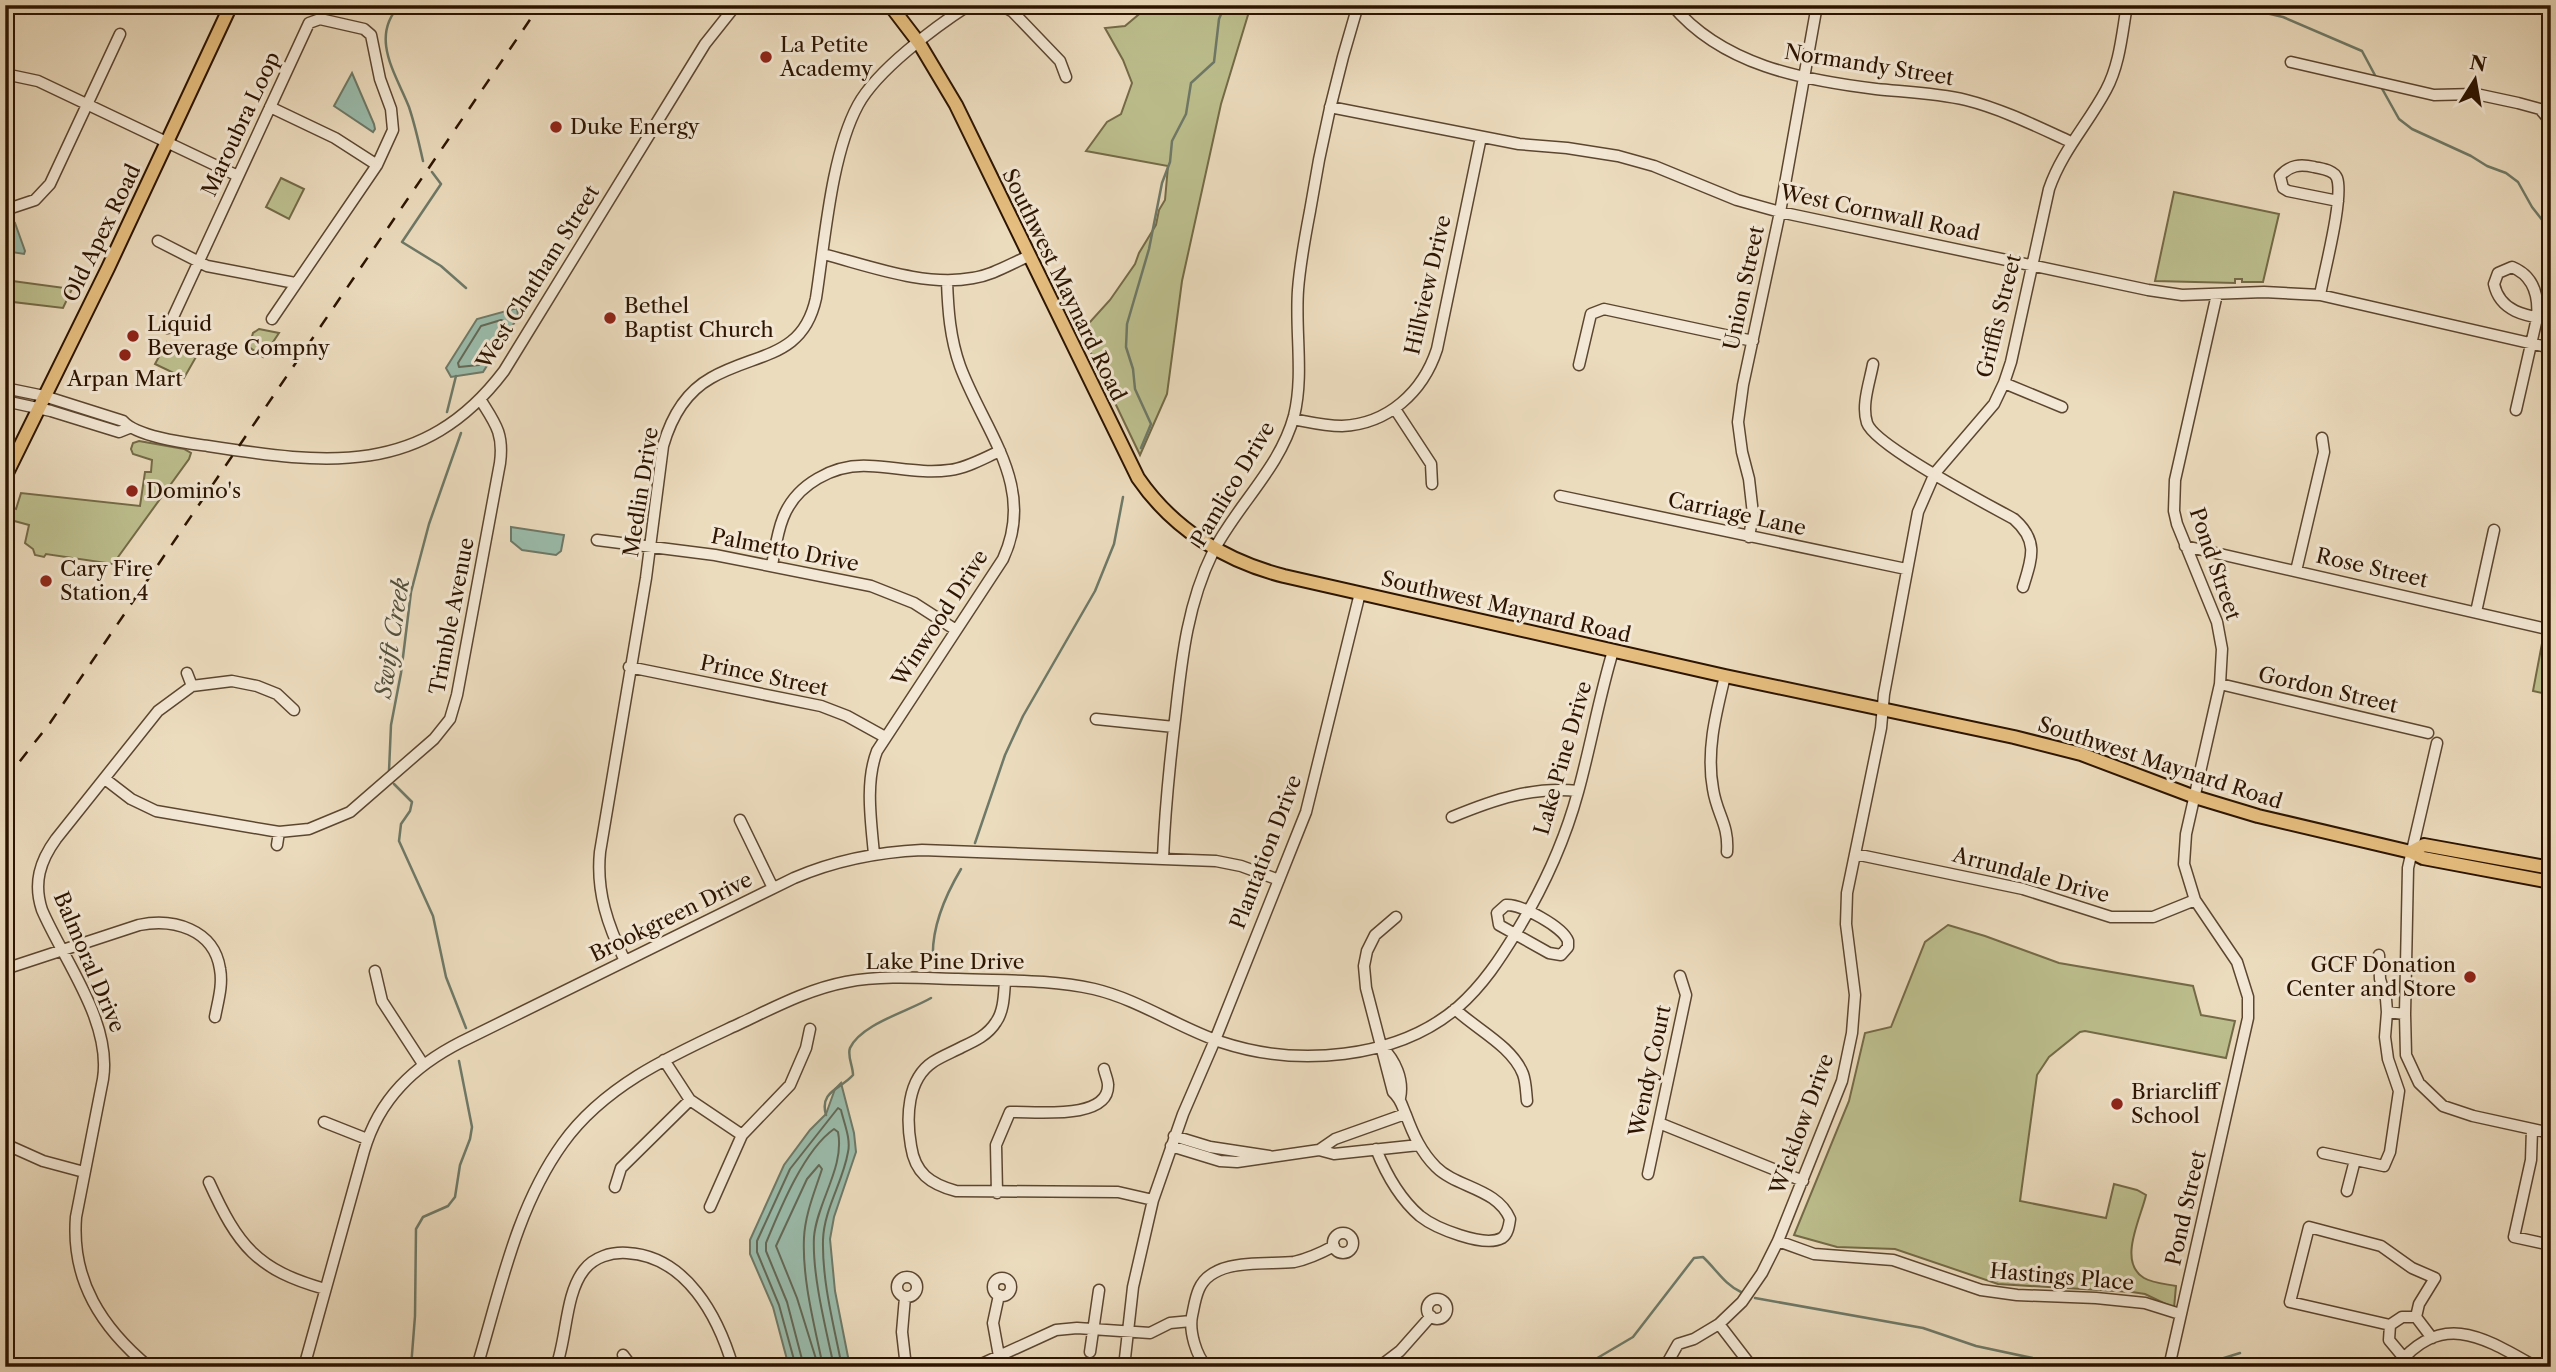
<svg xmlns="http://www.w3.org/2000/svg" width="2556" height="1372" viewBox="0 0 2556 1372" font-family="'Libre Caslon Text',serif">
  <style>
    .green { fill: #bdbf8e; stroke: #746a47; stroke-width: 2 }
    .water { fill: #9abcac; stroke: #6e7967; stroke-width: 2 }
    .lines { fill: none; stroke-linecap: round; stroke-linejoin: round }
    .shore { stroke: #636856; stroke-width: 2 }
    .stream { stroke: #6e7967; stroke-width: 2.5 }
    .minor-casing { stroke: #5c4630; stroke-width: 13 }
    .major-casing { stroke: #2c1400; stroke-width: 16 }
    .minor { stroke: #f3e8d5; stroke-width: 10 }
    .major { stroke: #e6be7f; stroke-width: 12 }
    .rail { stroke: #2c1400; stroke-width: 2.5; stroke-dasharray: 12 12; stroke-linecap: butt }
    .poi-dot { fill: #8f2418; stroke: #f3e8d5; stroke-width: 2.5 }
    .labels { text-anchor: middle; stroke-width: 6; stroke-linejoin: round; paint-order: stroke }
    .poi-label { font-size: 21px; fill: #2c1400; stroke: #f3e8d5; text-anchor: start }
    .street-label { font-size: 21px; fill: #2c1400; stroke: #f3e8d5 }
    .water-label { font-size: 23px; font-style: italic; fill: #524f3c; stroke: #f3e8d5 }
  </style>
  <rect width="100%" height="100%" fill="#ecdcbe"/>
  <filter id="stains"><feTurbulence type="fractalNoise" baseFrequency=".00286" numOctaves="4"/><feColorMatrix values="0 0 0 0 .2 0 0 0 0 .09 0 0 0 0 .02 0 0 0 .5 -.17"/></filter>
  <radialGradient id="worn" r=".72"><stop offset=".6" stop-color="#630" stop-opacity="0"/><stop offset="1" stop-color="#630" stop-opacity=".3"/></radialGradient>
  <path class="green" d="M1150 5H1251L1221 104 1182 281 1167 394 1140 455 1081 332 1110 300 1135 264 1139 253 1156 225 1159 210 1165 200 1168 166 1086 151 1107 122 1121 114 1132 83 1123 60 1105 28 1125 26Z
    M281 178 304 189 289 219 266 207Z
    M2174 192 2279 214 2263 282H2242V279H2235V283L2155 281Z
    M5 280 72 289 63 308 5 301Z
    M259 329 279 333 263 357 249 347 253 333Z
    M167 342 193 348 196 357 184 378 155 364Z
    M139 441 184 449 191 453 189 459 113 564 46 554 44 557 35 555 33 549 25 543 29 525 7 519 11 507 16 509 21 493 140 506 145 472H151L152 460 133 454 131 449 133 443Z
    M2543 638 2551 640V695L2533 691Z
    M1948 925 1985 936 2059 963 2193 986 2201 1015 2235 1021 2226 1058 2085 1031 2080 1032 2049 1057 2037 1075 2020 1201 2106 1218 2114 1184 2137 1190 2146 1195C2141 1218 2117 1262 2144 1278 2152 1283 2166 1284 2176 1286L2174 1308 2145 1294 2132 1292 1998 1284 1895 1249 1837 1247 1794 1235 1849 1101 1865 1033 1891 1027 1925 942Z"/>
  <path class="water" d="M352 73 374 124 375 129 373 132 334 106Z
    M15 223 25 251 24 254 5 251V225Z
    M517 308 518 317 483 372 451 377 446 368 477 319Z
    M511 527 564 535 561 551 556 555 522 550 511 541Z
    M841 1083 854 1133 856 1152 834 1217 830 1239 835 1291 850 1367H789L773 1307 750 1254V1240L784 1165 810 1130 826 1114 835 1089Z"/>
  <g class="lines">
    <path class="shore" d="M501 320 504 321 505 325 479 365 459 367 458 363 481 326Z
      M796 1367 779 1305 757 1252V1241L790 1169 838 1108 841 1110C844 1123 851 1139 848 1152 843 1182 824 1209 823 1240 822 1282 834 1326 842 1367
      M804 1367 787 1302 766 1251V1243C780 1209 804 1150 834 1129L838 1132C845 1167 817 1202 814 1237 812 1275 826 1329 834 1367
      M815 1367 816 1359 797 1298 776 1246 807 1179 819 1165 822 1169C815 1191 805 1214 804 1238 802 1280 815 1327 823 1367"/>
    <path class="stream" d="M400 5C369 37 396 74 409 107 415 125 419 143 423 161
      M2232 5 2283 17 2362 51 2377 79
      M2380 85 2399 119 2412 129 2471 156 2487 166 2506 173 2518 182 2532 207 2547 226
      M432 172 441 184 402 242 441 266 466 288
      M447 412 456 376
      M1141 448 1151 424 1135 389 1133 369 1126 347 1127 324 1149 249 1162 183 1170 162 1172 141 1186 114 1191 83 1214 62 1219 19 1225 5
      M389 771 391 725 401 673 411 592 429 524 461 433
      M394 784 412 802 410 811 401 824 399 841 433 916 446 977 466 1028
      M975 843 1005 755 1023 716 1095 591 1114 544 1123 497
      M933 960C931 928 945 896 961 869
      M826 1115C819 1091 841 1089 853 1075 853 1066 847 1056 850 1048 861 1024 909 1011 931 998
      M1755 1298 1923 1328 1976 1346 2037 1359 2157 1365
      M2181 1365 2208 1363 2240 1353
      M411 1367 415 1316 416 1229 423 1217 448 1206 455 1197 460 1165 470 1139 472 1127 459 1061
      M1545 1367 1554 1362H1584L1594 1360 1633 1337 1694 1258 1703 1257C1716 1269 1724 1284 1741 1292"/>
    <g class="minor-casing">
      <path id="minor" d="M1001 5 1013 12 1060 61 1066 77
        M1672 5C1722 65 1802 80 1876 89 1906 92 1937 93 1966 100 2002 109 2038 127 2071 142
        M2532 5 2551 10
        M2291 62 2434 95 2476 94 2518 103 2540 109 2551 122
        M5 74 38 81 238 176
        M270 107 335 138 377 165
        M1330 107 1519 144 1567 148 1618 156 1654 166 1737 200 1780 212 2148 290 2182 295 2264 292 2320 295 2551 348
        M5 210 35 200 50 184 120 34
        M158 241 207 266 295 283
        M823 254C870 266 924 287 973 278 993 275 1010 264 1029 256
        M2320 295C2324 272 2344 198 2337 178 2334 170 2322 169 2314 167 2300 164 2290 165 2280 176L2283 188 2288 191 2338 201
        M168 328 309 23 320 19 364 29 371 35 380 79 391 109 393 130 377 165 272 319
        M1873 364C1870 381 1861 405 1867 423 1875 446 1987 504 2014 519 2039 541 2032 558 2023 587
        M1579 365 1591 314 1604 309 1753 341
        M2004 383 2062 407
        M5 388 44 396 123 421C137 437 187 443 208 446 325 464 423 478 504 371L705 44 736 5
        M5 401 51 411 119 432 129 428
        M1395 409 1431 464 1432 484
        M2516 410 2537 318C2539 296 2534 276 2512 267L2498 273 2494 284C2500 312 2526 316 2551 320
        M1293 419C1309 422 1325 426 1342 426 1388 424 1423 392 1437 349L1481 137
        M1560 496 1906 569
        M1749 537 1753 514 1749 479 1742 452 1738 422 1743 385 1780 212 1817 5
        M597 540 715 555 871 586 914 603 956 630
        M2185 546 2551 630
        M772 565C775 550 777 533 783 518 796 484 834 464 869 466 896 467 922 474 950 470 967 468 984 458 1000 451
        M2296 571 2324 452 2322 438
        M2476 612 2494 530
        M629 667 821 706 847 716 885 737
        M187 673 192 686
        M1725 676C1716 713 1706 751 1713 789 1717 815 1729 824 1727 852
        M2220 684 2428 733
        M1096 719 1174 727
        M2437 743 2408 868 2405 1014 2406 1055 2419 1083 2443 1106 2473 1116 2551 1133
        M105 779 131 799 156 811 279 832 309 829 350 812 434 739 450 719 457 695 500 463C504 433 495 423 480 399
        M1452 817C1493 800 1533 786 1578 791
        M740 820 773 888
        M277 845 279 832
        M874 854C871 821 865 782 877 751L1003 559C1037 486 984 431 960 366 950 338 948 310 947 281
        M1855 854 2023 889 2111 917H2153L2195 900
        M1163 858C1165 809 1170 760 1176 711 1182 656 1188 603 1213 552 1237 505 1280 468 1294 416 1304 375 1295 332 1298 290 1300 263 1305 237 1310 211 1321 141 1337 73 1358 5
        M1506 905C1521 904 1563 927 1568 941V947L1561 955 1549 953 1499 925 1497 913Z
        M2379 955 2380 979 2386 999 2387 1012
        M625 961C608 926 596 892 600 852L646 578 663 446C671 418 686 392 711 378 756 352 803 359 816 298 825 240 831 155 858 105 877 70 935 27 969 5
        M5 969 139 925C173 918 214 929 220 969 223 985 218 1001 215 1017
        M375 971 382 1001 423 1064
        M1005 981C1004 994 1004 1011 996 1022 988 1035 975 1041 962 1047 953 1052 942 1056 933 1062 907 1079 906 1118 911 1146 915 1173 930 1184 956 1191L1118 1192 1153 1200
        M1455 1009C1476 1029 1512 1046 1523 1074 1526 1082 1526 1092 1527 1101
        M1382 1047C1395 1060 1404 1079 1400 1098
        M664 1060 690 1100 742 1135
        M324 1122 367 1139
        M1659 1123 1803 1181
        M2532 1129 2531 1160 2514 1237 2551 1245
        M1174 1136 1210 1147 1269 1156
        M5 1144 43 1161 84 1172
        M1171 1146 1220 1161 1237 1162 1319 1150 1334 1154 1419 1145
        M1376 1149C1386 1174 1399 1198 1420 1216 1435 1228 1484 1248 1502 1238 1508 1234 1509 1226 1510 1219 1497 1188 1457 1188 1436 1167 1421 1152 1413 1134 1406 1115 1402 1106 1401 1099 1393 1092L1366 988 1364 966 1367 951 1375 935 1396 917
        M1319 1150 1335 1139 1405 1114
        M2323 1153 2384 1166 2390 1152 2399 1091 2388 1059 2385 1037 2387 1012 2405 1014
        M1648 1174 1686 995 1680 976
        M209 1182C238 1246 257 1270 325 1289
        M615 1187 621 1168 690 1100
        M2347 1191 2355 1160
        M997 1193 996 1145 1010 1112C1033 1111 1109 1121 1108 1085 1108 1080 1105 1074 1104 1069
        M710 1207 742 1135 790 1085 806 1048 810 1029
        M1333 1243a10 10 0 1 1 20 0a10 10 0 1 1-20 0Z
        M1778 1241 1814 1254 1893 1260 1981 1290 2017 1295 2096 1298 2145 1303 2180 1314
        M897 1287a10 10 0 1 1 20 0a10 10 0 1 1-20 0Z
        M993 1287a9 9 0 1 1 18 0a9 9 0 1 1-18 0Z
        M999 1295 993 1323 1001 1367
        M905 1297 902 1332 906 1367
        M1427 1309a10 10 0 1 1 20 0a10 10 0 1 1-20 0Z
        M1719 1324 1752 1367
        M2390 1325 2290 1302 2309 1227 2381 1246 2412 1268 2435 1278 2419 1304 2416 1317
        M1090 1352 1099 1290
        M623 1355 632 1367
        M2404 1358 2389 1340 2390 1325 2402 1317H2416L2432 1338
        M149 1367C102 1328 71 1281 76 1217L103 1079C112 1022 64 961 42 910 33 883 40 861 56 839L158 711 192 686 232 681 257 686 277 694 294 710
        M304 1367 364 1151C379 1099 414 1066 461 1042L794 878C836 860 877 852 922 850L1216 861 1241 866 1279 880
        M477 1367C500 1291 516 1208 563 1143 606 1083 677 1053 741 1023 775 1007 809 989 846 982 883 975 921 978 958 979 1004 981 1050 979 1094 989 1140 1000 1177 1027 1221 1042 1296 1067 1396 1060 1458 1007 1483 985 1500 959 1517 931 1543 888 1565 840 1578 792 1591 745 1599 697 1613 651
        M556 1367C567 1338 565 1294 584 1270 594 1257 611 1252 627 1253 686 1256 718 1316 733 1367
        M975 1367 1056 1330 1077 1328 1150 1333 1170 1323 1191 1321
        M1124 1367 1133 1287 1153 1200 1183 1114 1215 1040 1306 812 1360 593
        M1207 1367C1196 1356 1189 1331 1192 1316 1194 1307 1195 1298 1199 1289 1213 1257 1266 1265 1294 1262 1308 1259 1321 1253 1334 1246
        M1379 1367 1400 1351 1431 1316
        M1665 1367 1678 1344 1694 1339 1719 1324 1742 1302 1762 1273 1778 1241 1842 1081 1852 1033 1855 995 1846 924 1847 893 1881 728 1884 694 1918 512 1935 473 1994 404 2004 383 2011 362 2049 189C2062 151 2088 124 2106 90 2120 64 2122 33 2127 5
        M2169 1367 2248 1018V997L2237 962 2195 900 2184 864 2186 834 2220 684 2222 649 2217 622 2177 524 2174 511 2175 480 2217 294
        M2396 1367C2442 1309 2485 1338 2536 1367"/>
    </g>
    <g class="major-casing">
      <path id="major" d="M890 5 919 43 956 105 1138 478C1173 529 1225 561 1284 576L1725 676 2014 737 2081 754 2195 797 2258 816 2411 852 2423 858 2551 882
        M5 477 108 268 231 5
        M2411 852 2424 845 2551 868"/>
    </g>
    <use href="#minor" class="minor"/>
    <use href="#major" class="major"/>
    <path class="rail" d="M5 780 50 723 540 5"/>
  </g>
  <g class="poi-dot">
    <circle cx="766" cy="57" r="7"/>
    <circle cx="556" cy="127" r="7"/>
    <circle cx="610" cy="318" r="7"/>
    <circle cx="133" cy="336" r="7"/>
    <circle cx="125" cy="355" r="7"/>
    <circle cx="132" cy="491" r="7"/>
    <circle cx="46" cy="581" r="7"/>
    <circle cx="2470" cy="977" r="7"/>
    <circle cx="2117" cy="1104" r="7"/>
  </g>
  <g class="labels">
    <g class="poi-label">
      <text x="780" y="52">La Petite<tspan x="780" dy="24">Academy</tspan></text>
      <text x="570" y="134">Duke Energy</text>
      <text x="624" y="313">Bethel<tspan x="624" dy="24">Baptist Church</tspan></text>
      <text x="147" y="331">Liquid<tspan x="147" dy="24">Beverage Compny</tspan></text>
      <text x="125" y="386" text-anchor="middle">Arpan Mart</text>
      <text x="146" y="498">Domino's</text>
      <text x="60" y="576">Cary Fire<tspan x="60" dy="24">Station 4</tspan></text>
      <text x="2456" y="972" text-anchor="end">GCF Donation<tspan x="2456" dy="24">Center and Store</tspan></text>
      <text x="2131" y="1099">Briarcliff<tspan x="2131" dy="24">School</tspan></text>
    </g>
    <g class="street-label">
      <text transform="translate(1869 65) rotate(9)" y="7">Normandy Street</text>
      <text transform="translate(241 124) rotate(-65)" y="7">Maroubra Loop</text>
      <text transform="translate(1880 213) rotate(12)" y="7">West Cornwall Road</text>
      <text transform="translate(102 233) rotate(-64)" y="7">Old Apex Road</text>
      <text transform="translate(538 277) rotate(-58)" y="7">West Chatham Street</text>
      <text transform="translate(1064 285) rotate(64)" y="7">Southwest Maynard Road</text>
      <text transform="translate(1428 285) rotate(-77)" y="7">Hillview Drive</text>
      <text transform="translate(1744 288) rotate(-78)" y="7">Union Street</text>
      <text transform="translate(1999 316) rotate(-76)" y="7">Griffis Street</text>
      <text transform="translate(1233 484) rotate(-59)" y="7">Pamlico Drive</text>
      <text transform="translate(641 492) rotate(-81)" y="7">Medlin Drive</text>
      <text transform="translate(1737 514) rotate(12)" y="7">Carriage Lane</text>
      <text transform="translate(785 550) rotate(11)" y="7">Palmetto Drive</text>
      <text transform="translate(2215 564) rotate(71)" y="7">Pond Street</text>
      <text transform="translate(2372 568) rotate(13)" y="7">Rose Street</text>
      <text transform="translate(1506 607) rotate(13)" y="7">Southwest Maynard Road</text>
      <text transform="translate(452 616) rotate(-79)" y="7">Trimble Avenue</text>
      <text transform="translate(940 618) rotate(-57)" y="7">Winwood Drive</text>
      <text transform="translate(764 676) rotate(12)" y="7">Prince Street</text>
      <text transform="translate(2328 690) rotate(13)" y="7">Gordon Street</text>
      <text transform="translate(1563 758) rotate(-74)" y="7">Lake Pine Drive</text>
      <text transform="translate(2160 763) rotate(18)" y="7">Southwest Maynard Road</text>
      <text transform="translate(1266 852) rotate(-69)" y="7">Plantation Drive</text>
      <text transform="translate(2031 875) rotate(15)" y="7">Arrundale Drive</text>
      <text transform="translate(671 917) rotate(-26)" y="7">Brookgreen Drive</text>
      <text transform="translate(89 962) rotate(67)" y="7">Balmoral Drive</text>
      <text x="945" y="969">Lake Pine Drive</text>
      <text transform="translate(1650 1071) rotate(-78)" y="7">Wendy Court</text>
      <text transform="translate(1802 1124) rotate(-70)" y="7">Wicklow Drive</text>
      <text transform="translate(2186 1208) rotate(-77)" y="7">Pond Street</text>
      <text transform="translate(2062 1277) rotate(5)" y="7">Hastings Place</text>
    </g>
    <g class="water-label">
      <text transform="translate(392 638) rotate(-81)" y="8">Swift Creek</text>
    </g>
  </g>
  <rect width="2556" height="1372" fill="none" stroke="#ecdcbe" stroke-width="28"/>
  <rect x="7" y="7" width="2542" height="1358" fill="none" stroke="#2c1400" stroke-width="3.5"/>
  <rect x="14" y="14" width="2528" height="1344" fill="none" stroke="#2c1400" stroke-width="2"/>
  <g transform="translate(2475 80) rotate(11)" stroke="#f3e8d5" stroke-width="5" paint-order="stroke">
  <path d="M0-5L12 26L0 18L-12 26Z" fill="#2c1400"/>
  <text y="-10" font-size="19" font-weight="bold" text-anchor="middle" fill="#2c1400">N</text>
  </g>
  <rect width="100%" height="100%" filter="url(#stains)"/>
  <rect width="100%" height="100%" fill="url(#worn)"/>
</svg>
